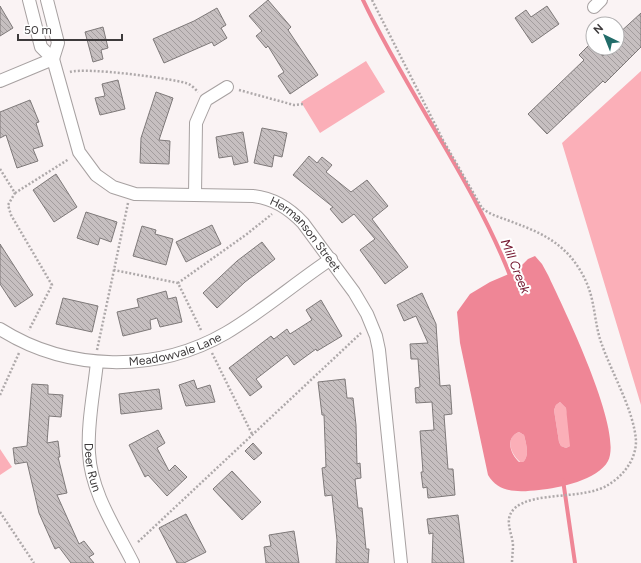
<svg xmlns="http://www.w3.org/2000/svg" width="641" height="563" viewBox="0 0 641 563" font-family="Figtree,sans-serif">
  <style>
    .green { fill: #fbafb8 }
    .water { fill: #ef8696; fill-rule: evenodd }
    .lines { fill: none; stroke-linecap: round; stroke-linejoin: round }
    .stream { stroke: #ef8696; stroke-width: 4 }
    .building { fill: url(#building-back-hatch); stroke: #7e7979 }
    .minor-casing { stroke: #a7a1a1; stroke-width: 14 }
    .path { stroke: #aea9aa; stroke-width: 2.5; stroke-dasharray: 2 2; stroke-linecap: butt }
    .minor { stroke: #fff; stroke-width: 12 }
    .labels { text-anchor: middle; stroke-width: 4; stroke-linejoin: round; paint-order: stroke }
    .street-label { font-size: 12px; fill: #3d3a3b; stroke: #fff }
    .water-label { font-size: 13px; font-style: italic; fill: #74162f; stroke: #fff }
  </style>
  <defs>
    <pattern id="building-back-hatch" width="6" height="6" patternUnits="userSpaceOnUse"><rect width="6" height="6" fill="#c6bfc0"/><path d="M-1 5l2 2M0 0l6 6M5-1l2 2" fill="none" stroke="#a29c9d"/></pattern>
  </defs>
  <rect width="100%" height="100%" fill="#faf3f4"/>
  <path class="green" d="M366 61 385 92 320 133 301 102Z
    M641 71V405L562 143Z
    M560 402 566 408 571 438 570 446 566 448 561 446 559 442 554 410 556 405Z
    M519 432 524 435C526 443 530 456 523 462H520C511 454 504 438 519 432Z
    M0 449 12 467 0 475Z"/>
  <path class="water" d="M535 256 542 264 548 275C563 307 624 431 608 461 598 480 559 488 539 490 520 492 499 494 488 475L460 343 457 312 470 294 490 282 516 271 528 259ZM560 402 566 408 570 446 566 448 561 446 559 442 554 410 556 405ZM519 432 524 435C526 443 530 456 523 462H519C511 455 504 438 519 432Z"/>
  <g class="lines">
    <path class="stream" d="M363 0C408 95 473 180 511 278
      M563 480 575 563"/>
  </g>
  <path class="building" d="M268 0 291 27 288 30 318 75 290 94 278 76 284 72 268 46 266 48 256 36 262 31 249 16Z
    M0 6 13 28 0 36Z
    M547 6 559 24 532 43 515 18 526 10 531 17Z
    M217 8 226 25 221 28 227 38 214 46 212 42 164 63 153 39 194 21Z
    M641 13V47L605 83 603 81 547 134 528 114 584 60 579 55 591 43 593 48H596L603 56 612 48H617V35Z
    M103 27 108 48 101 50 103 59 93 62 85 32Z
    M118 80 125 109 100 115 95 98 105 96 102 84Z
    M156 92 173 98 159 140 170 141 169 164 140 163 141 138Z
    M30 100 39 122 36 123 43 146 33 149 38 161 17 168 6 135 0 138V112Z
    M262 128 287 133 282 157 274 155 272 167 254 163Z
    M243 132 248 162 234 165 232 156 219 158 216 137Z
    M309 156 317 163 322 157 332 165 326 172 351 192 367 180 388 206 372 219 408 267 385 284 360 250 375 239 354 214 342 223 330 209 333 207 293 175Z
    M56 174 77 207 54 222 33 190Z
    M86 212 117 222 111 242 100 238 98 245 77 238Z
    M212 225 221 244 186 262 176 242Z
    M142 226 156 230 155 234 173 239 166 265 133 256Z
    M262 242 275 259 245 282 217 308 203 293 237 261Z
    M0 244 33 295 15 307 0 284Z
    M166 291 168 299 176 297 182 322 160 327 157 318 150 320 151 329 123 336 117 312 139 307 137 299Z
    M422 293 436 324 440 386 450 385 452 414 444 415 448 469H453L455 495 428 498 427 487 423 488 421 472H423L420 431 434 430 432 402 416 403 415 388 420 387 418 359H411L410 344 428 343 416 316 404 321 397 305Z
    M63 298 98 306 92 332 56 324Z
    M321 300 342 336 317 351 316 349 294 365 287 355 256 379 262 387 250 396 229 368 271 336 274 339 287 329 290 334 312 320 306 310Z
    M345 379 347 398H353L356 425 357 464 360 463 361 478 355 479 358 508H362L366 549H369L368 563H336L337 540 332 495 325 496 322 468 326 467 324 415H322L318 382Z
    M194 380 197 389 210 385 215 402 186 406 179 385Z
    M32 384 48 385V394L63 395 61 417 49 416 47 443 58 441 60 457H58L67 493 57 495 79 544 84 541 94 554 89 557 94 563H71L59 547 55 549 39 513 27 462 15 464 13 448 27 446Z
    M159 389 162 409 121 414 119 394Z
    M158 430 165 443 157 448 169 471 175 465 187 477 167 496 148 475 145 477 129 445Z
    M253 443 262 453 254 460 245 451Z
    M232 471 261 502 242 520 213 489Z
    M186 514 206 552 184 563H177L159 528Z
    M458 515 464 563H432L433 533 429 534 427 519Z
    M294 531 299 563H266L264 547 271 546 269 535Z"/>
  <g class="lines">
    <g class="minor-casing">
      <g id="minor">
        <path id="s1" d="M29 0 41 47 53 59 79 152 96 175 113 187 135 194 253 196C273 198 289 208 303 223L354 292 367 314 376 336 379 350 401 563"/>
        <path d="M47 0 58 43 53 59"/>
        <path d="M594 7 601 0"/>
        <path d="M0 81 53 59"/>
        <path d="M195 194 196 123 206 100 227 87"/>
        <path id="s2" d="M0 329C68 372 157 373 226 333 263 311 295 283 331 259"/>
        <path id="s3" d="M97 362C94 392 87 424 89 453 91 493 116 529 133 563"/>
      </g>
    </g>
    <path class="path" d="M372 0 443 140 482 208C489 214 499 217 507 220 531 229 551 236 569 255 577 264 585 277 589 289 595 306 595 325 601 342 611 372 634 410 636 441 636 460 623 476 608 485 584 500 534 491 515 508 503 519 512 532 513 545 513 551 512 557 512 563
      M70 72C86 67 168 78 186 83 191 84 195 89 198 92
      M239 90 294 105 303 104
      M0 169 15 193 8 205 11 215 52 285 29 330
      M15 193 69 159
      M128 203 114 270 178 283
      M201 330 178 283 247 234 272 214
      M97 350 114 270
      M212 353 252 434
      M0 395 19 353
      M0 512 34 563
      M138 542 361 333"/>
    <use href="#minor" class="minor"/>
  </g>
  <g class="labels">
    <g class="street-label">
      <text dy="4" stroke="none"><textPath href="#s1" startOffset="420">Hermanson Street</textPath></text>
      <text dy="4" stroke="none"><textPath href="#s2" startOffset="183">Meadowvale Lane</textPath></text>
      <text dy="4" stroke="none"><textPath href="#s3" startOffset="106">Deer Run</textPath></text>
    </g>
    <g class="water-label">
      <text transform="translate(516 266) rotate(68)" y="5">Mill Creek</text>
    </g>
  </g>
  <g transform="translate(605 36) rotate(317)"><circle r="19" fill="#ffffff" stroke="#b1b0b1"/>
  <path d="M0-3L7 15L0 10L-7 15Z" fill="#216c69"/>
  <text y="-6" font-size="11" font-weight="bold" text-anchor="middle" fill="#3d3a3b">N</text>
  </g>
  <path d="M18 34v6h104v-6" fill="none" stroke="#3d3a3b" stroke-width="2"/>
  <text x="24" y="34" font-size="12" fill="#3d3a3b" stroke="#ffffff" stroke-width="3" paint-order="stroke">50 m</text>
</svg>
